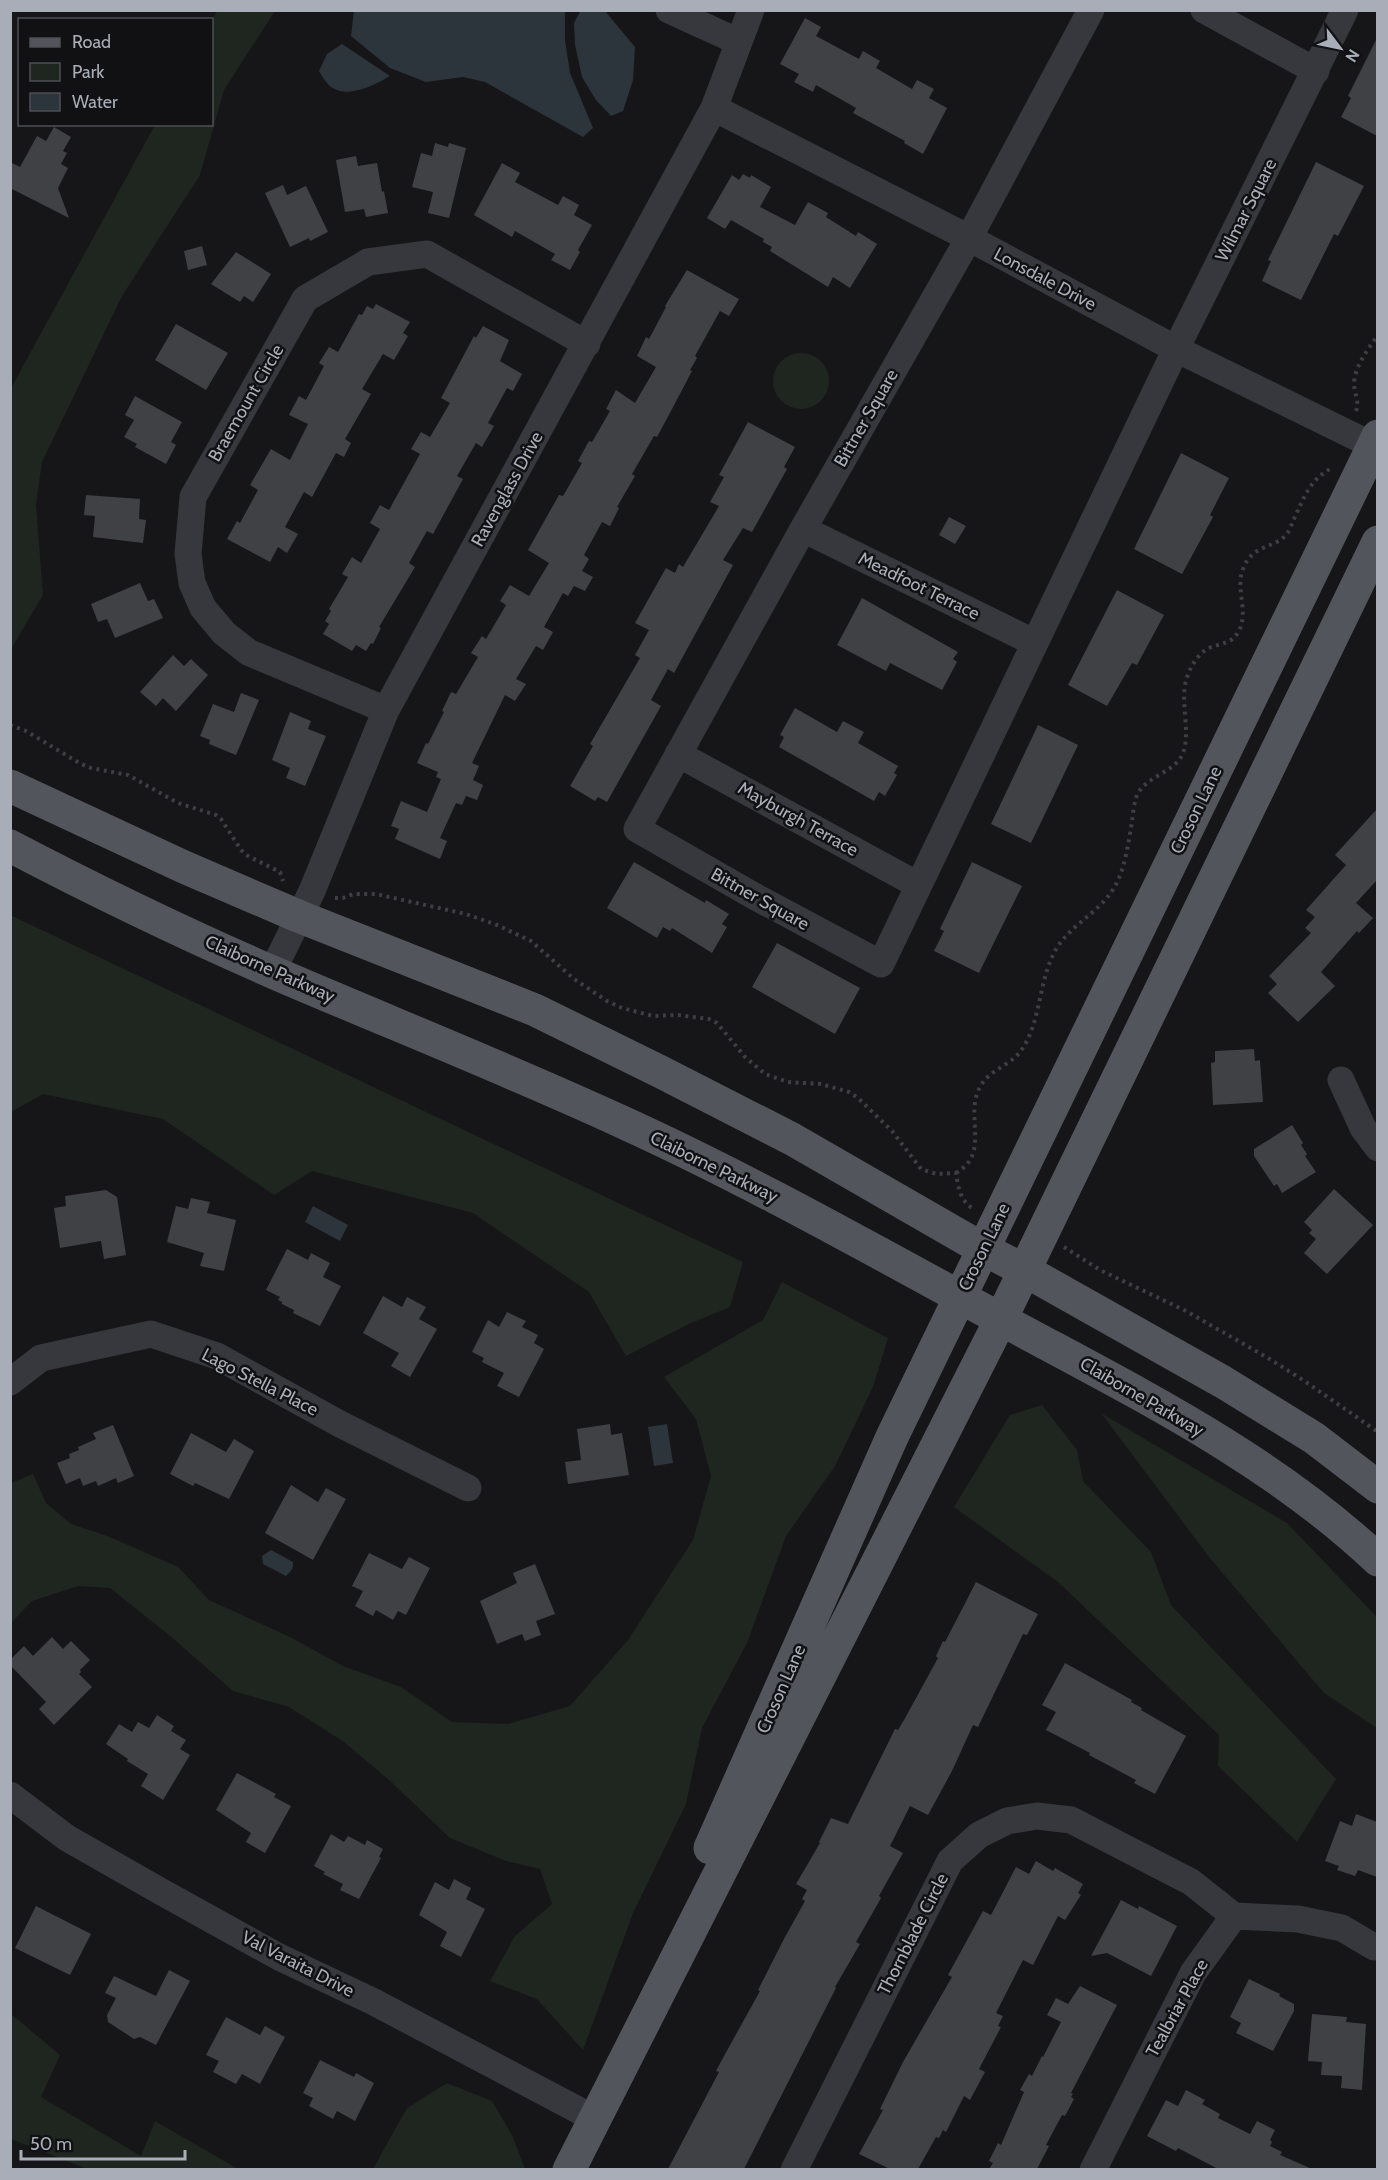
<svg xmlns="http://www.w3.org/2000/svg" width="1388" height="2180" viewBox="0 0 1388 2180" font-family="Cabin,sans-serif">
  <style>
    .green { fill: #1e261f }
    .water { fill: #2c353c }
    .building { fill: #404145 }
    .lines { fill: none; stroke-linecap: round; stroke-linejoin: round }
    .path { stroke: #3d3f44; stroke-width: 4; stroke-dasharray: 3 4.5; stroke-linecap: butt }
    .minor { stroke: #37383d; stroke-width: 27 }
    .major { stroke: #53555c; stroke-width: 33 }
    .labels { text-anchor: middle; stroke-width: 5; stroke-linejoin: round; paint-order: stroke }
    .street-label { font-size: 18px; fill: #a8adb8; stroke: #111113 }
  </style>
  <rect width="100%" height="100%" fill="#161618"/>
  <path class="green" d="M217 11H275L224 90 200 175 122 296 42 462 36 504 43 595 11 649V388L155 125 212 124V21Z
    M773 381a28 28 0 1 1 56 0a28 28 0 1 1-56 0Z
    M10 915 743 1262 730 1307 689 1324 626 1356 589 1292 473 1213 312 1171 274 1195 163 1119 43 1094 11 1112Z
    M782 1282 888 1338 873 1387 835 1466 786 1536 747 1643 702 1728 686 1804 633 1913 583 2050 537 1999 490 1981 515 1936 552 1904 540 1869 506 1861 450 1838 389 1780 344 1742 289 1707 233 1691 169 1635 110 1588 78 1586 32 1601 11 1623V1483L33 1474 46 1503 71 1524 110 1537 178 1567 209 1600 290 1637 343 1666 401 1687 452 1722 508 1724 570 1706 628 1640 693 1540 711 1476 696 1419 664 1377 763 1320Z
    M1042 1405 1077 1450 1083 1481 1151 1552 1171 1605 1336 1779 1297 1842 1218 1766 1219 1735 1058 1582 954 1507 1010 1415Z
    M1101 1413 1287 1523 1377 1617V1728L1324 1693 1209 1557Z
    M10 2013 60 2055 41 2097 141 2156 155 2121 238 2169H87L11 2139Z
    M447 2083 492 2101 512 2135 525 2169H373L407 2108Z"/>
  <path class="water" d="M581 10 605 11 635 47 633 80 623 111 611 116 596 100 582 77 575 45 574 23Z
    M354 11H565V40L570 73 593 128 583 137 485 82 463 77 426 82 390 68 351 36Z
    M342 44 390 76C375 85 348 99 331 87 326 83 322 76 319 71L327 54Z
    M313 1206 348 1225 340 1241 305 1222Z
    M667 1424 673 1463 654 1466 648 1427Z
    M271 1550 293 1562C293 1570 292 1570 286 1576L263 1564 262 1556Z"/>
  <path class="building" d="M805 18 821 27 816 36 859 59 863 51 880 61 876 68 912 89 917 80 934 89 929 98 947 108 923 154 904 143 905 141 853 113 856 108 816 85 813 92 794 82 799 74 780 64Z
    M1377 38V136L1341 117 1351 98 1348 96Z
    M54 127 71 137 63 151 67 153 61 164 68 168 58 188 69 218 10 188V162L20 167 37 136 46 141Z
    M435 143 448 147 449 143 466 148 449 218 428 213 433 192 412 187 421 153 432 156Z
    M356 156 358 166 377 163 382 192 384 191 388 213 366 217 364 209 345 212 336 160Z
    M1316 162 1364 186 1338 236 1334 234 1301 300 1262 281 1271 261 1268 260Z
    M502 163 520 173 515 182 558 205 563 196 579 205 574 215 592 225 578 250 580 252 570 270 551 260 555 254 515 231 512 237 474 215Z
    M743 174 750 178 751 175 771 187 760 207 795 225 808 202 828 213 826 217 856 236 858 232 877 244 850 288 833 277 828 287 770 251 772 247 763 242 764 239 731 220 725 229 707 218 732 175 739 180Z
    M283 185 287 195 306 186 328 232 310 241 309 238 290 247 265 193Z
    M202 246 207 265 188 270 184 251Z
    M236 252 271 274 253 302 244 296 240 302 211 284Z
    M687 270 739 299 729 316 720 311 695 356 697 358 690 370 692 371 671 411 657 437 654 436 632 474 635 476 617 507 619 508 610 526 602 522 584 555 589 559 582 571 593 577 585 591 574 586 568 596 563 593 544 627 553 632 543 650 536 646 516 679 526 684 515 701 505 695 472 763 479 766 473 780 483 785 477 800 466 796 462 805 456 803 440 838 447 841 440 859 395 839 399 829 391 826 401 801 427 812 441 779 436 777 438 772 417 763 426 743 428 744 444 712 442 711 451 692 456 694 478 657 471 653 482 636 486 639 506 605 500 601 510 585 529 596 549 563 528 550 559 495 563 496 582 463 578 461 589 441 592 442 610 411 606 409 616 390 635 403 656 367 637 356 646 337 649 339 666 307 665 306Z
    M376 304 410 322 403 333 408 336 394 360 383 354 362 389 371 394 345 439 351 443 344 457 336 453 312 497 304 492 285 527 298 534 287 553 278 547 270 562 227 539 237 521 240 523 258 490 250 485 271 449 290 460 308 424 289 415 299 396 306 400 324 366 319 363 329 347 338 352 359 314 362 315 367 306 373 309Z
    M176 324 228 353 206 390 155 360Z
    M483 326 509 340 500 361 522 374 513 391 507 388 488 423 494 426 482 447 476 443 457 476 463 479 433 534 427 531 409 563 415 567 379 627 381 628 373 644 371 643 366 651 356 645 352 651 323 634 329 624 325 621 331 611 329 609 348 577 342 574 352 557 361 563 380 529 370 523 380 505 389 510 410 472 420 454 411 449 421 432 430 437 450 403 441 398 474 336 476 338Z
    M135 396 182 422 171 442 176 445 166 464 135 447 137 444 124 437 134 420 125 415Z
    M748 422 795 447 784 467 787 469 752 532 743 528 723 560 733 565 674 673 668 669 651 700 661 706 607 802 598 797 595 801 570 786 593 746 590 744 640 658 635 655 649 630 635 623 666 568 675 573 679 564 683 567 719 506 710 502 724 477 719 475Z
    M1181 453 1229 478 1210 515 1213 517 1182 574 1134 549Z
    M86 495 140 499 139 519 146 520 143 543 93 537 95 516 84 515Z
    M949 517 966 526 955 544 939 535Z
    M140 583 148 601 154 599 163 618 115 638 107 619 98 622 91 604Z
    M1117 590 1164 615 1137 665 1132 663 1107 706 1068 685Z
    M862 598 958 652 953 659 957 662 942 690 890 663 886 671 837 645Z
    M173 655 184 666 191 659 208 675 176 711 163 698 156 706 140 692Z
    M241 693 259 700 236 755 209 744 210 740 200 736 213 704 234 712Z
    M795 708 837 732 843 721 864 732 858 743 898 766 894 773 897 775 885 796 879 792 874 801 779 747 784 737 780 735Z
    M290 712 311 721 308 729 326 736 305 786 286 778 290 768 272 760Z
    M1038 725 1078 745 1031 843 991 824Z
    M1377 809V880L1356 903 1373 918 1359 933 1357 931 1321 972 1335 986 1298 1022 1268 993 1277 984 1269 976 1311 933 1305 928 1315 917 1306 910 1346 865 1335 855Z
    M634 862 705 903 706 900 729 914 722 924 727 927 712 953 672 928 670 931 663 927 657 938 607 908Z
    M972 862 1022 886 979 973 934 951 944 931 940 929Z
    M777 943 860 988 835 1034 752 987Z
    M1254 1049 1255 1061 1260 1060 1263 1102 1213 1105 1211 1063 1215 1062V1051Z
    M1292 1125 1303 1143 1301 1145 1307 1154 1305 1156 1316 1172 1282 1193 1277 1184 1274 1186 1254 1156V1149Z
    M1334 1189 1373 1225 1327 1274 1304 1253 1316 1239 1309 1233 1312 1230 1304 1222Z
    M106 1190 117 1197 126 1255 104 1259 101 1241 60 1248 54 1208 66 1206 65 1196Z
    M191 1198 210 1202 207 1213 236 1220 224 1271 200 1266 204 1253 167 1242 176 1206 188 1209Z
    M287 1249 308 1260 311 1253 330 1263 323 1277 341 1286 320 1326 293 1313 294 1310 282 1304V1302L278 1300 280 1297 266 1290Z
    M383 1296 402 1307 407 1297 426 1307 419 1319 437 1329 410 1377 391 1366 399 1353 363 1333Z
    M507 1312 526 1321 522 1327 538 1335 534 1343 544 1349 519 1397 497 1386 504 1373 482 1362 484 1358 472 1352 488 1320 499 1327Z
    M610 1424 611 1435 622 1433 629 1475 568 1484 565 1462 581 1460 577 1429Z
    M113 1425 134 1476 118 1483 116 1478 98 1486 96 1481 83 1486 80 1478 66 1484 57 1463 70 1458 69 1454 79 1450 78 1447 96 1439 93 1433Z
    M191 1433 226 1452 234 1439 254 1451 229 1499 195 1483 193 1486 170 1474Z
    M291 1485 318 1502 326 1488 346 1499 313 1560 265 1533Z
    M369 1553 402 1569 409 1557 430 1568 406 1615 398 1611 393 1620 376 1610 373 1616 355 1606 363 1591 352 1586Z
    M535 1564 555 1614 536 1621 541 1635 525 1641 522 1634 497 1644 480 1601 517 1583 513 1573Z
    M976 1582 1038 1614 1027 1635 1023 1634 978 1727 973 1725 952 1771 928 1815 910 1806 890 1846 903 1853 879 1896 881 1898 856 1942 860 1944 835 1987 836 1988 744 2169H668L719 2072 716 2071 724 2056 760 1991 758 1990 785 1937 805 1901 802 1899 807 1890 796 1884 820 1843 819 1842 831 1818 848 1824 895 1729 898 1730 904 1720 938 1658 936 1656 943 1641 945 1642Z
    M52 1637 63 1649 71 1641 90 1660 80 1670 81 1672 79 1674 92 1687 54 1725 39 1709 46 1702 10 1665V1660L24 1646 33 1656Z
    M1065 1663 1132 1700 1131 1702 1142 1708 1141 1710 1186 1736 1155 1794 1134 1783 1136 1780 1089 1755 1090 1753 1046 1730 1056 1712 1042 1705Z
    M157 1715 174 1726 171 1731 186 1740 180 1749 190 1755 163 1800 141 1786 148 1774 127 1761 128 1759 106 1744 119 1724 132 1732 138 1722 149 1728Z
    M237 1773 276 1794 274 1797 291 1806 265 1853 246 1842 251 1833 216 1810Z
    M1356 1814 1377 1822V1877L1358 1870 1355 1876 1337 1870 1339 1866 1325 1861 1340 1821 1352 1826Z
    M331 1834 344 1842 348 1836 365 1845 367 1840 383 1849 379 1857 381 1858 359 1899 340 1890 343 1884 323 1874 325 1872 314 1866Z
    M1036 1861 1053 1871 1055 1868 1083 1884 1078 1893 1081 1895 1065 1920 1058 1916 1033 1965 1023 1960 996 2013 1003 2016 998 2026 1001 2027 979 2069 985 2072 970 2100 964 2096 946 2132 943 2130 939 2138 936 2137 918 2169H890L859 2154 883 2110 880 2109 903 2062 952 1977 948 1975 983 1911 991 1915 1016 1867 1029 1874Z
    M454 1879 471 1888 466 1899 485 1909 461 1957 440 1946 447 1932 419 1915 435 1882 449 1890Z
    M1121 1900 1138 1909 1139 1906 1177 1926 1151 1976 1107 1953 1091 1956Z
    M36 1906 91 1934 70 1975 15 1948Z
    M169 1970 190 1981 156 2045 140 2037 134 2039 108 2022 107 2015 116 1998 105 1993 114 1976 156 1996Z
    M1249 1979 1280 1994 1279 1996 1294 2004V2011L1273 2051 1236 2033 1241 2023 1230 2017Z
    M1080 1986 1117 2005 1071 2093 1073 2094 1071 2097 1074 2099 1065 2116 1062 2115 1046 2145 1049 2146 1037 2169H989L993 2163 989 2161 998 2143 1001 2145 1024 2092 1020 2090 1029 2074 1032 2076 1042 2056 1043 2057 1061 2022 1047 2015 1056 1998 1068 2004Z
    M1312 2014 1347 2017 1346 2022 1366 2024 1362 2090 1341 2088 1342 2076 1321 2075 1322 2062 1308 2061Z
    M226 2017 260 2035 265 2026 285 2037 260 2084 242 2074 236 2084 213 2072 219 2061 206 2055Z
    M320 2060 354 2077 356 2073 374 2083 355 2121 337 2111 333 2119 309 2106 313 2098 303 2093Z
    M1186 2090 1205 2100 1202 2104 1220 2114 1218 2118 1250 2134 1257 2121 1275 2130 1270 2140 1272 2142 1270 2146 1282 2152 1280 2155 1312 2169H1218L1178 2148 1176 2151 1147 2136 1166 2100 1178 2106Z"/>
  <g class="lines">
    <path class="path" d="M1356 411C1360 401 1354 394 1354 383 1355 366 1368 349 1378 335
      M10 725 26 731 81 764 91 768 128 775 178 803 216 815 221 819 241 850 248 856 280 872 283 881
      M335 898H343L353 894H376L466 914 497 925 531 941 574 979 607 1001 622 1008 653 1016 678 1015 709 1019 717 1023 745 1057 765 1074 788 1082 821 1084 849 1092 858 1098 892 1131 921 1169 936 1174 956 1173C958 1186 960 1202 974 1209
      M956 1173C991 1153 964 1116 980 1087 989 1070 1009 1066 1020 1052 1041 1024 1038 984 1054 953 1067 927 1096 915 1112 891 1125 872 1128 844 1132 822 1133 813 1134 803 1137 795 1147 775 1175 773 1183 753 1191 732 1180 703 1186 681 1189 669 1197 654 1209 648 1221 643 1232 644 1239 631 1249 610 1235 589 1243 569 1251 546 1272 548 1284 537 1289 533 1291 526 1293 521 1304 498 1309 480 1332 468
      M1064 1247 1100 1270 1186 1311 1268 1358 1306 1382 1378 1432"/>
    <path class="minor" d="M669 10 739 42
      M1091 10 969 238 803 529 637 829 754 896 881 964 1176 349 1345 10
      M1204 10 1316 71
      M714 108 969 238 1176 349 1378 448
      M803 529 1035 643
      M386 710 248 652 224 633 203 608 192 583 188 554 193 497 305 299 368 262 427 254 587 344
      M678 754 918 885
      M272 972 312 891 386 710 714 108 751 10
      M1341 1080 1363 1128 1378 1148
      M10 1382 41 1358 151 1334 217 1356 340 1424 468 1488
      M10 1795 67 1838 160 1891 279 1957 374 2002 595 2119
      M794 2170 950 1861 979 1835 1007 1821 1037 1816 1071 1820 1191 1882 1234 1916
      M1093 2170 1193 1973 1234 1916 1298 1919 1342 1928 1374 1947"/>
    <path class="major" d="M10 786 184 867 298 916 535 1010 661 1072 792 1139 983 1249 1024 1270 1223 1382 1314 1438 1378 1487
      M10 846C98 892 187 935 277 974 391 1023 507 1069 620 1121 752 1181 878 1253 1006 1322 1135 1392 1270 1458 1378 1560
      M710 1848 892 1437 1378 436
      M569 2170 1001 1319 1378 542"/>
  </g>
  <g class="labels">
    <g class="street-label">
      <text transform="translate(1246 210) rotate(-63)" y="6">Wilmar Square</text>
      <text transform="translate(1045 279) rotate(28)" y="6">Lonsdale Drive</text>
      <text transform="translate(246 403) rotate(-60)" y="6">Braemount Circle</text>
      <text transform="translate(866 418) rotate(-60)" y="6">Bittner Square</text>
      <text transform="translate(507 489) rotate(-61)" y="6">Ravenglass Drive</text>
      <text transform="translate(919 586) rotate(26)" y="6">Meadfoot Terrace</text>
      <text transform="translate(1196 810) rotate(-64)" y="6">Croson Lane</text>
      <text transform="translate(798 819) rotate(29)" y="6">Mayburgh Terrace</text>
      <text transform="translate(760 899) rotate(29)" y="6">Bittner Square</text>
      <text transform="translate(270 969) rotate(24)" y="6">Claiborne Parkway</text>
      <text transform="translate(714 1167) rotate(26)" y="6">Claiborne Parkway</text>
      <text transform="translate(984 1247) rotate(-64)" y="6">Croson Lane</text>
      <text transform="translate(260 1382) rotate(27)" y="6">Lago Stella Place</text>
      <text transform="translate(1142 1397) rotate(30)" y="6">Claiborne Parkway</text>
      <text transform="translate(781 1689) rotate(-66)" y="6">Croson Lane</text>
      <text transform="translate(913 1934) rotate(-63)" y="6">Thornblade Circle</text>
      <text transform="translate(298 1964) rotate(27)" y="6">Val Varaita Drive</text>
      <text transform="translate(1177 2008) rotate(-61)" y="6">Tealbriar Place</text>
    </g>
  </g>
  <rect width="1388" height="2180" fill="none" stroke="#a8adb8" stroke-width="24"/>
  <rect x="18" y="18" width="195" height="108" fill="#111113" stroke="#4d4f55" stroke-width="1.5"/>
  <rect x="30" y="38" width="30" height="9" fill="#53555c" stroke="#4d4f55" stroke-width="1.5"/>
  <text x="72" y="48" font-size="18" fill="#a8adb8">Road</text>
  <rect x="30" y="63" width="30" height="18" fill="#1e261f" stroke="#4d4f55" stroke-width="1.5"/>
  <text x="72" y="78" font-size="18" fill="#a8adb8">Park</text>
  <rect x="30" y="93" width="30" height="18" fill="#2c353c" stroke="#4d4f55" stroke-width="1.5"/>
  <text x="72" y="108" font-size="18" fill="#a8adb8">Water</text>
  <g transform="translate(1340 48) rotate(122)" stroke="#111113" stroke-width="4.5" paint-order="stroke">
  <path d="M0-4.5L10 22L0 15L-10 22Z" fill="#a8adb8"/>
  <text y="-9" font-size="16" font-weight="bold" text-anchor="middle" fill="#a8adb8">N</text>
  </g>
  <path d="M21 2150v9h164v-9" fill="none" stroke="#a8adb8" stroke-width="3"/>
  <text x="30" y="2150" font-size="18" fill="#a8adb8" stroke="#111113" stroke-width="4.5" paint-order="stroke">50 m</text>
</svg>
